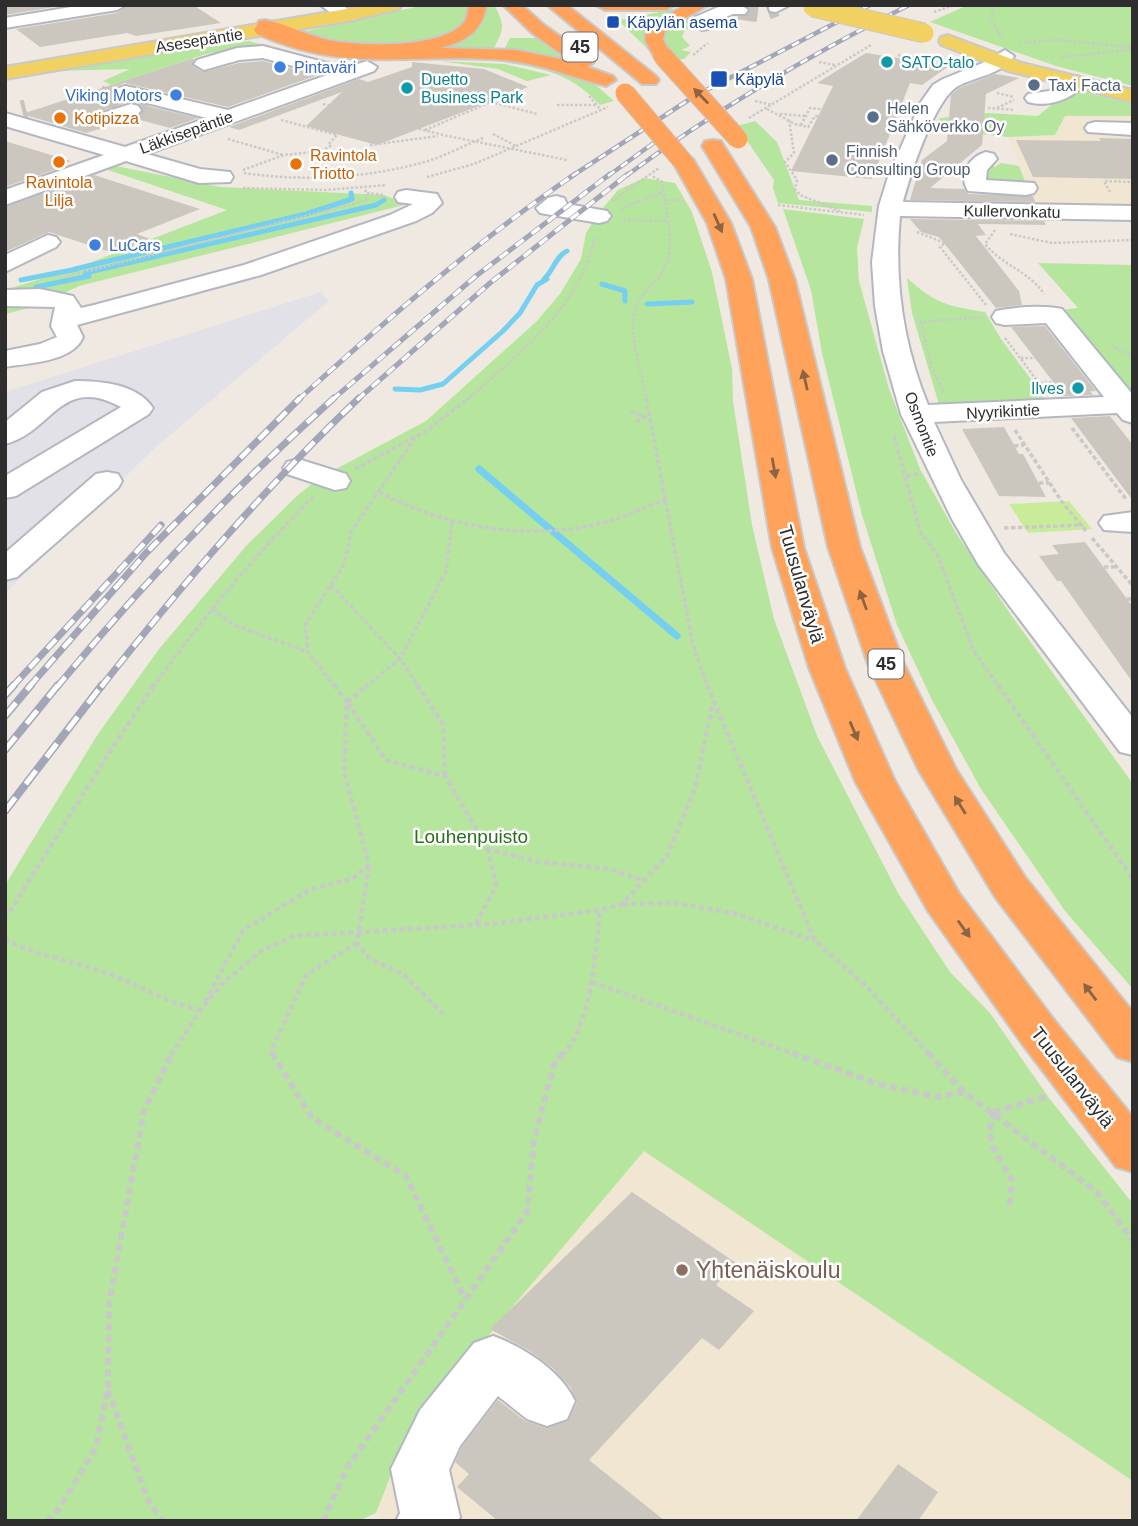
<svg xmlns="http://www.w3.org/2000/svg" width="1138" height="1526" viewBox="0 0 1138 1526" font-family="Arial,sans-serif">
  <style>
    .industrial { fill: #e3e1e8 }
    .education { fill: #f0e6d1 }
    .green { fill: #b6e59e }
    .pitch { fill: #c9ec9a }
    .lines { fill: none; stroke-linecap: round; stroke-linejoin: round }
    .stream-far1 { stroke: #75cff0; stroke-width: 5 }
    .stream { stroke: #75cff0; stroke-width: 7 }
    .building { fill: #cbc7bf }
    .minor-tunnel { stroke: #c8c4bd; stroke-width: 19; stroke-dasharray: 19 10; stroke-linecap: butt }
    .minor-casing { stroke: #b4b7c1; stroke-width: 4 }
    .major-casing { stroke: #c9c9c9; stroke-width: 4 }
    .highway-casing { stroke: #c9c9c9; stroke-width: 4 }
    .path-far3 { stroke: #c9c9c9; stroke-width: 2.5; stroke-dasharray: 2.5 2; stroke-linecap: butt }
    .path-far2 { stroke: #c9c9c9; stroke-width: 3.5; stroke-dasharray: 4.5 2.5; stroke-linecap: butt }
    .path-far1 { stroke: #c9c9c9; stroke-width: 4.5; stroke-dasharray: 5 3.5; stroke-linecap: butt }
    .path { stroke: #c9c9c9; stroke-width: 6; stroke-dasharray: 7 4.5; stroke-linecap: butt }
    .minor { fill: #fff; fill-rule: evenodd }
    .major { fill: #f2d163; fill-rule: evenodd }
    .highway { fill: #ffa35c; fill-rule: evenodd }
    .rail-far3-casing { stroke: #a3a6b8; stroke-width: 4.5 }
    .rail-far2-casing { stroke: #a3a6b8; stroke-width: 5 }
    .rail-far1-casing { stroke: #a3a6b8; stroke-width: 7 }
    .rail-casing { stroke: #a3a6b8; stroke-width: 8 }
    .rail-far3 { stroke: #fff; stroke-width: 2.5; stroke-dasharray: 8; stroke-linecap: butt }
    .rail-far2 { stroke: #fff; stroke-width: 3.5; stroke-dasharray: 10; stroke-linecap: butt }
    .rail-far1 { stroke: #fff; stroke-width: 4.5; stroke-dasharray: 13; stroke-linecap: butt }
    .rail { stroke: #fff; stroke-width: 5; stroke-dasharray: 17; stroke-linecap: butt }
    .major-bridge-casing { stroke: #c9c9c9; stroke-width: 21; stroke-linecap: butt }
    .highway-bridge-casing { stroke: #c9c9c9; stroke-width: 21; stroke-linecap: butt }
    .major-bridge { stroke: #f2d163; stroke-width: 19 }
    .highway-bridge { stroke: #ffa35c; stroke-width: 19 }
    .oneway { fill: #8c6343 }
    .transit-dot { fill: #1a4fb4; stroke: #fff; stroke-width: 2.5 }
    .culture-dot { fill: #0f9aa8; stroke: #fff; stroke-width: 2.5 }
    .shop-dot { fill: #3f7fe0; stroke: #fff; stroke-width: 2.5 }
    .service-dot { fill: #5c6f8a; stroke: #fff; stroke-width: 2.5 }
    .food-dot { fill: #e8710a; stroke: #fff; stroke-width: 2.5 }
    .education-dot { fill: #8d6e63; stroke: #fff; stroke-width: 2.5 }
    .labels { text-anchor: middle; stroke-width: 5; stroke-linejoin: round; paint-order: stroke }
    .far-transit-label { font-size: 16px; fill: #164399; stroke: #fff; text-anchor: start }
    .far-street-label { font-size: 16px; fill: #2e2e2e; stroke: #fff }
    .far-culture-label { font-size: 16px; fill: #0d838f; stroke: #fff; text-anchor: start }
    .far-shop-label { font-size: 16px; fill: #366cbe; stroke: #fff; text-anchor: start }
    .far-service-label { font-size: 16px; fill: #4e5e75; stroke: #fff; text-anchor: start }
    .far-food-label { font-size: 16px; fill: #c56008; stroke: #fff; text-anchor: start }
    .shield { fill: #fff; stroke: #6d6d6d; stroke-width: 2 }
    .shield-label { font-size: 18px; font-weight: bold; fill: #2e2e2e }
    .street-label { font-size: 19px; fill: #2e2e2e; stroke: #fff }
    .park-label { font-size: 19px; fill: #2c6e1b; stroke: #fff }
    .near-education-label { font-size: 23px; fill: #785e54; stroke: #fff; text-anchor: start }
  </style>
  <rect width="100%" height="100%" fill="#efe9e1"/>
  <path class="industrial" d="M321 292 329 301 157 446 5 593V392Z"/>
  <path class="education" d="M1065 116H1133V207L1035 205 1008 137 1055 135Z
    M644 1151 1133 1481V1521H382L376 1513 408 1431Z"/>
  <path class="green" d="M425 5H471C467 59 341 48 306 31Z
    M484 5H494C508 29 501 31 493 51H397L474 30 485 16Z
    M968 5H1133V86L1056 66 930 22Z
    M685 7C668 13 655 17 646 33L653 54 622 24 620 20Z
    M694 16 698 20 696 25 685 30 682 37 690 46 681 50 691 52 684 59 675 60C667 53 661 41 661 30L684 18Z
    M510 38H538L577 63 503 52Z
    M249 41 333 65 252 46 206 54 111 85 103 81 130 69 52 71Z
    M498 57H510L589 79 614 101 600 105C570 72 541 68 498 61Z
    M440 61 504 64 551 75 527 81 498 69Z
    M1071 89 1133 104V116H1065L1055 135 1008 137 935 129 940 118 988 113 1038 116Z
    M755 121 777 142 799 200 872 206V212L778 203 773 188 774 180 737 126Z
    M1001 163 1019 166 1027 186 997 184 977 177 992 165 995 167Z
    M111 165 220 187 384 195 408 204 79 286 37 306 5 314V290L79 267 227 210 108 170 107 167Z
    M644 178 675 183 692 212 712 272 732 369 733 401 752 525 774 619 817 736 898 893 950 972 990 1013 1049 1098 1133 1204V1481L644 1151 408 1431 376 1513 358 1521H5V885L98 734 159 649 247 545 298 495 321 477 426 421 537 321 560 294 581 259 586 233 598 214 618 190Z
    M783 209 864 219 857 248 859 281 889 389 920 469 956 533 1011 615 1133 784V989L1065 911 981 789 932 700 897 625 862 515 822 353 811 290Z
    M1038 263 1133 265V395L1060 310 1078 308Z
    M907 278C936 304 947 306 985 312L1001 339 1050 405 940 408 912 313Z"/>
  <path class="pitch" d="M1069 501 1092 529 1028 533 1009 504Z"/>
  <g class="lines">
    <path class="stream-far1" d="M75 269 306 214 352 199 351 193
      M85 273 376 205 384 200
      M544 279C553 271 556 256 567 251
      M21 280 77 269
      M602 284 625 291V301
      M36 287 89 276
      M647 304 692 302
      M395 389 420 390 443 384 503 331 520 313 537 285 547 279"/>
    <path class="stream" d="M479 469 677 636"/>
  </g>
  <path class="building" d="M5 5H66L5 15Z
    M129 5H193L221 23 136 36 127 33 40 47 16 29 117 13Z
    M866 53 949 66 922 85 910 83 872 179 791 171 833 86 817 83Z
    M191 59H195L193 66 203 72 239 63 263 61 318 75 228 107 125 83 117 86 113 92 118 99 130 102 94 113 91 121 95 126 103 128 86 133 22 114Z
    M412 62 484 69 528 87 377 145 306 126 342 92 239 130 229 127 359 79 368 82 412 67Z
    M995 74 1019 78 986 94 982 145 930 188 964 189 968 194 1033 196 1035 202 910 200 922 160 947 141 951 95 959 88Z
    M139 104 198 118 170 128 133 118 143 112Z
    M1099 138 1133 139V179L1033 177 1016 140 1101 141Z
    M5 141 71 161 60 165 65 166 5 187Z
    M94 175 200 209 137 234 150 239 113 253 49 232 5 252V207Z
    M910 219 1044 221 1046 225 978 224 986 235 976 236 1019 291 1022 305 996 308 939 237 921 232Z
    M1045 326 1096 391H1090L1093 395 1064 396 1011 327Z
    M1110 416 1133 445V501L1071 418Z
    M1004 427 1019 454H1023L1046 497 999 496 962 429Z
    M1085 542 1133 607V683L1061 581H1057L1039 556 1059 554 1052 545Z
    M632 1192 736 1263 716 1285 754 1311 719 1350 702 1338 589 1460 665 1521H498L457 1487 469 1474 455 1462 462 1447 498 1400 525 1421 546 1428 568 1421 577 1402 571 1388 553 1368 530 1351 490 1329Z
    M898 1464 938 1492 918 1521H856Z"/>
  <g class="lines">
    <path class="minor-tunnel" d="M739 10 761 13 776 7
      M100 95 147 108
      M22 110 26 109"/>
    <g class="minor-casing">
      <path id="minor" d="M83 5H126L117 10 5 28V18Z
        M320 5H342L357 16 354 20H342Z
        M723 5H741L748 10 745 14H733L710 24 708 29 702 30 691 24 695 17Z
        M768 5H790L776 12 770 11Z
        M263 46 346 68 367 61 377 67 374 71 147 154 200 169 230 172 233 177 230 182 199 183 126 161 5 205V190L104 155 5 126V113L125 147 207 118 119 96 116 92 119 88 126 86 228 110 327 75 263 58 239 60 204 70 194 64 197 60 237 48Z
        M1005 50 1014 56C1001 75 977 76 958 86 934 100 910 175 903 202L1133 206V220L900 216C894 281 903 344 928 405L1104 397 1046 323 1005 325 996 323 992 317 996 311C1015 307 1043 305 1062 309L1133 395V423L1123 420 1117 413 934 422 961 480 1004 553 1133 718V755L1120 752 978 564 952 519 901 414 883 351 875 306 872 262 879 206 889 174 921 102 933 85 943 79 985 62Z
        M1077 76 1087 82C1073 99 1049 108 1028 102L1025 98 1028 94 1049 91Z
        M131 104 138 106 141 110 138 114 103 125 96 123 93 119 96 115Z
        M1095 122 1133 123V135L1088 132 1085 128 1088 124Z
        M986 152 994 154 997 159 987 170 986 180 1034 183 1037 188 1034 193 1026 195 968 191C958 175 969 157 986 152Z
        M406 190 437 194 442 203 432 213 416 221 261 275 77 325 83 337C73 362 28 363 5 367V351L40 344 57 337 51 326 55 307 5 306V290L40 289 73 296 81 308 94 305 244 265 390 215 413 204 398 202 395 197 398 192Z
        M556 196 564 198 567 204 607 211 611 216 607 221 599 223 540 213 536 208 548 198Z
        M48 235 56 237 60 242 56 247 5 272V255Z
        M75 381C102 381 137 384 153 408L149 414 16 496 5 498V476L121 407C60 374 53 432 5 444V422L42 392Z
        M298 459 346 474 350 481 346 488 335 490 287 474 283 468 287 462Z
        M107 472 118 474 122 481 118 488 17 577 5 580V553L96 474Z
        M1133 512V532L1104 530 1099 523 1104 516Z
        M493 1336C524 1347 561 1371 575 1401L567 1419 547 1426 527 1419 498 1396 460 1446 449 1470 460 1517 458 1521H396L400 1513 391 1469 420 1410 474 1343Z"/>
    </g>
    <g class="major-casing">
      <path id="major" d="M370 5H402L399 9 348 21 5 79V67Z
        M948 35 1022 63 1133 90V102L1008 71 941 45 939 41 941 37Z"/>
    </g>
    <g class="highway-casing">
      <path id="highway" d="M469 5H487C481 32 467 41 440 48L516 50 571 61 532 33 503 5H522L544 25 591 58 594 62 588 67 613 76 616 80 606 86C571 77 540 63 503 60 411 52 348 75 257 34L254 30 259 21 265 20C287 24 306 35 328 40 359 46 444 50 465 21 467 17 468 10 469 5Z
        M547 5H567L656 76 659 80 656 84H642Z
        M596 5H675L666 10H605Z
        M685 5H708L665 30 663 40 672 56 670 60H656L645 40 647 27Z
        M713 140 721 141 775 227 795 280 860 547 904 664 956 769 1025 877 1133 1012V1062L1117 1057 995 897 918 769 868 664 828 547 769 280 751 227 702 146 705 141Z
        M685 157 693 159 731 223 752 279 804 548 845 668 895 781 959 893 1055 1021 1133 1117V1172L1116 1167 1023 1045 928 911 855 781 809 668 772 548 726 279 707 223 674 164 677 159Z"/>
    </g>
    <path class="path-far3" d="M996 5 990 19 1002 38
      M934 12 954 5
      M1020 43 1057 40 1133 47
      M693 55 708 43
      M898 55 943 63
      M1062 57 1133 49
      M819 62 835 65
      M454 85 503 98 491 102 537 114
      M997 93 1014 97
      M589 96 601 110
      M755 101 773 105
      M323 104 443 135 567 160
      M557 105H596
      M988 108 1015 110
      M997 108 1014 100
      M767 109 795 124 808 127 815 116 844 118
      M780 114 806 116
      M749 118 871 45
      M281 120 337 135 328 145
      M789 120 794 153 785 162 797 180 795 189 800 195 840 211
      M801 125 810 108 821 109
      M425 130 491 102
      M493 134 516 146
      M873 138 890 137
      M228 139 283 155
      M370 145 438 136
      M870 155 884 156
      M243 170 284 155 322 151 332 145
      M244 173C303 182 370 178 428 161 447 155 465 145 483 138
      M427 177 474 164 608 107
      M243 188 326 190 387 185
      M1110 192 1104 181 1133 182
      M367 193 385 195
      M664 200H681
      M612 201 659 168
      M778 205 864 215
      M621 209 663 192
      M623 220 666 221
      M995 230 985 244C1002 265 1030 272 1044 294
      M917 232 945 243 940 247 986 305
      M1010 234 1052 243 1133 240
      M60 278 361 202 367 199 365 188
      M919 322 983 317
      M921 322 932 368 944 393
      M1005 338 1042 387
      M1111 345 1133 356
      M1021 358H1035
      M1040 383 1054 382
      M467 400C518 354 581 307 595 236
      M647 400C642 374 630 341 634 315 636 297 650 289 660 275 679 250 666 209 661 181L652 176"/>
    <path class="path-far2" d="M646 398 693 645 708 687
      M631 411 645 417 634 423
      M1072 428 1126 499
      M1015 430 1062 502 1086 531
      M894 436 905 476
      M1014 446 1024 445
      M355 469 426 431 469 398
      M918 474 905 476 921 534 937 554 974 651 999 687
      M1039 483H1049
      M379 492C448 528 534 543 610 521 629 515 647 505 666 500
      M1004 528 1083 525
      M1092 538 1133 586
      M1097 567H1115
      M331 585 400 659 419 687
      M1127 599H1133
      M212 609 234 625 308 652
      M153 687C202 619 254 556 313 497
      M335 687 308 652 305 625 344 564 351 532 415 438
      M365 687 400 659 446 571 452 522"/>
    <path class="path-far1" d="M417 685 443 724 445 775
      M707 685 815 941 864 984 930 1055
      M998 685 1133 879
      M347 702 368 685
      M348 703 386 760 445 776 488 849 539 862 610 869 644 881
      M369 866 357 943 370 959 403 974 445 1016
      M623 904 676 903 737 914 815 941
      M5 919 109 753 154 685
      M476 924 496 886 488 849
      M5 939C36 956 70 960 103 972 137 983 165 1003 200 1010
      M592 982 797 1055
      M205 1002 243 930 311 889 352 879 369 865 344 772 347 702 334 685
      M171 1055 200 1011 222 984 261 951 294 936 491 924 600 910 622 904 667 856 695 788 713 703
      M274 1055 271 1051 306 975 357 943
      M562 1055C591 1029 596 949 600 910"/>
    <path class="path" d="M272 1053 312 1118 406 1176 465 1299
      M792 1053 878 1084 937 1097 964 1092
      M928 1053 964 1092 1097 1192 1133 1241
      M994 1112 989 1132 994 1150 1012 1180 1009 1210
      M994 1112 1048 1096
      M108 1390 149 1503 163 1521
      M47 1521 59 1509 96 1447 108 1388 109 1304 144 1111 172 1053
      M323 1521 347 1468 527 1212 534 1140 555 1061 564 1053"/>
    <use href="#minor" class="minor"/>
    <use href="#major" class="major"/>
    <use href="#highway" class="highway"/>
    <g class="rail-far3-casing">
      <path id="rail-far3" d="M572 176 693 97 870 5
        M608 176 655 142
        M626 176C715 110 810 55 909 5"/>
    </g>
    <g class="rail-far2-casing">
      <path id="rail-far2" d="M298 400C386 320 476 242 575 174
        M332 400 476 276 610 174
        M357 400 490 283 628 174"/>
    </g>
    <g class="rail-far1-casing">
      <path id="rail-far1" d="M12 687 161 525
        M29 687 146 553 300 398
        M57 687C142 584 235 487 334 398
        M101 687C181 586 265 487 359 398"/>
    </g>
    <g class="rail-casing">
      <path id="rail" d="M5 695 14 685
        M5 716 31 685
        M5 750 58 685
        M5 811 102 685"/>
    </g>
    <use href="#rail-far3" class="rail-far3"/>
    <use href="#rail-far2" class="rail-far2"/>
    <use href="#rail-far1" class="rail-far1"/>
    <use href="#rail" class="rail"/>
    <g class="major-bridge-casing">
      <path id="major-bridge" d="M813 7 924 33"/>
    </g>
    <g class="highway-bridge-casing">
      <path id="highway-bridge" d="M663 56 738 139
        M625 93 685 164"/>
    </g>
    <use href="#major-bridge" class="major-bridge"/>
    <use href="#highway-bridge" class="highway-bridge"/>
  </g>
  <defs><path id="oneway-solid" d="M-6-.8H1V-3.2L6.5 0L1 3.2V.8H-6Z" transform="scale(1.75)"/></defs>
  <g class="oneway">
    <use href="#oneway-solid" transform="translate(701 96) rotate(-134)"/>
    <use href="#oneway-solid" transform="translate(718 223) rotate(66)"/>
    <use href="#oneway-solid" transform="translate(805 380) rotate(-103)"/>
    <use href="#oneway-solid" transform="translate(774 468) rotate(80)"/>
    <use href="#oneway-solid" transform="translate(863 600) rotate(-110)"/>
    <use href="#oneway-solid" transform="translate(854 731) rotate(67)"/>
    <use href="#oneway-solid" transform="translate(960 805) rotate(-122)"/>
    <use href="#oneway-solid" transform="translate(964 929) rotate(54)"/>
    <use href="#oneway-solid" transform="translate(1090 992) rotate(-127)"/>
  </g>
  <g class="transit-dot">
    <rect x="606" y="15" width="14" height="14" rx="3.5"/>
    <rect x="710" y="70" width="18" height="18" rx="3.5"/>
  </g>
  <g class="culture-dot">
    <circle cx="887" cy="62" r="7"/>
    <circle cx="407" cy="88" r="7"/>
    <circle cx="1078" cy="388" r="7"/>
  </g>
  <g class="shop-dot">
    <circle cx="280" cy="67" r="7"/>
    <circle cx="176" cy="95" r="7"/>
    <circle cx="95" cy="245" r="7"/>
  </g>
  <g class="service-dot">
    <circle cx="1034" cy="85" r="7"/>
    <circle cx="873" cy="117" r="7"/>
    <circle cx="832" cy="160" r="7"/>
  </g>
  <g class="food-dot">
    <circle cx="60" cy="118" r="7"/>
    <circle cx="59" cy="162" r="7"/>
    <circle cx="296" cy="164" r="7"/>
  </g>
  <circle class="education-dot" cx="682" cy="1270" r="7"/>
  <g class="labels">
    <g class="far-transit-label">
      <text x="627" y="28">Käpylän asema</text>
      <text x="735" y="85">Käpylä</text>
    </g>
    <g class="far-street-label">
      <text transform="translate(199 40) rotate(-9)" y="6">Asesepäntie</text>
      <text transform="translate(186 132) rotate(-20)" y="6">Läkkisepäntie</text>
      <text transform="translate(1012 211) rotate(1)" y="6">Kullervonkatu</text>
      <text transform="translate(1003 411) rotate(-3)" y="6">Nyyrikintie</text>
      <text transform="translate(922 424) rotate(69)" y="6">Osmontie</text>
    </g>
    <g class="far-culture-label">
      <text x="901" y="68">SATO-talo</text>
      <text x="421" y="85">Duetto<tspan x="421" dy="18">Business Park</tspan></text>
      <text x="1064" y="394" text-anchor="end">Ilves</text>
    </g>
    <g class="far-shop-label">
      <text x="294" y="73">Pintaväri</text>
      <text x="162" y="101" text-anchor="end">Viking Motors</text>
      <text x="109" y="251">LuCars</text>
    </g>
    <g class="far-service-label">
      <text x="1048" y="91">Taxi Facta</text>
      <text x="887" y="114">Helen<tspan x="887" dy="18">Sähköverkko Oy</tspan></text>
      <text x="846" y="157">Finnish<tspan x="846" dy="18">Consulting Group</tspan></text>
    </g>
    <g class="far-food-label">
      <text x="74" y="124">Kotipizza</text>
      <text x="310" y="161">Ravintola<tspan x="310" dy="18">Triotto</tspan></text>
      <text x="59" y="188" text-anchor="middle">Ravintola<tspan x="59" dy="18">Lilja</tspan></text>
    </g>
    <g class="shield">
      <rect x="562.5" y="32.5" width="35" height="29" rx="5"/>
      <rect x="868.5" y="649.5" width="35" height="29" rx="5"/>
    </g>
    <g class="shield-label">
      <text x="580" y="53">45</text>
      <text x="886" y="670">45</text>
    </g>
    <g class="street-label">
      <text transform="translate(802 584) rotate(74)" y="7">Tuusulanväylä</text>
      <text transform="translate(1073 1077) rotate(52)" y="7">Tuusulanväylä</text>
    </g>
    <g class="park-label">
      <text x="471" y="843">Louhenpuisto</text>
    </g>
    <g class="near-education-label">
      <text x="696" y="1278">Yhtenäiskoulu</text>
    </g>
  </g>
  <rect width="1138" height="1526" fill="none" stroke="#2e2e2e" stroke-width="14"/>
</svg>
